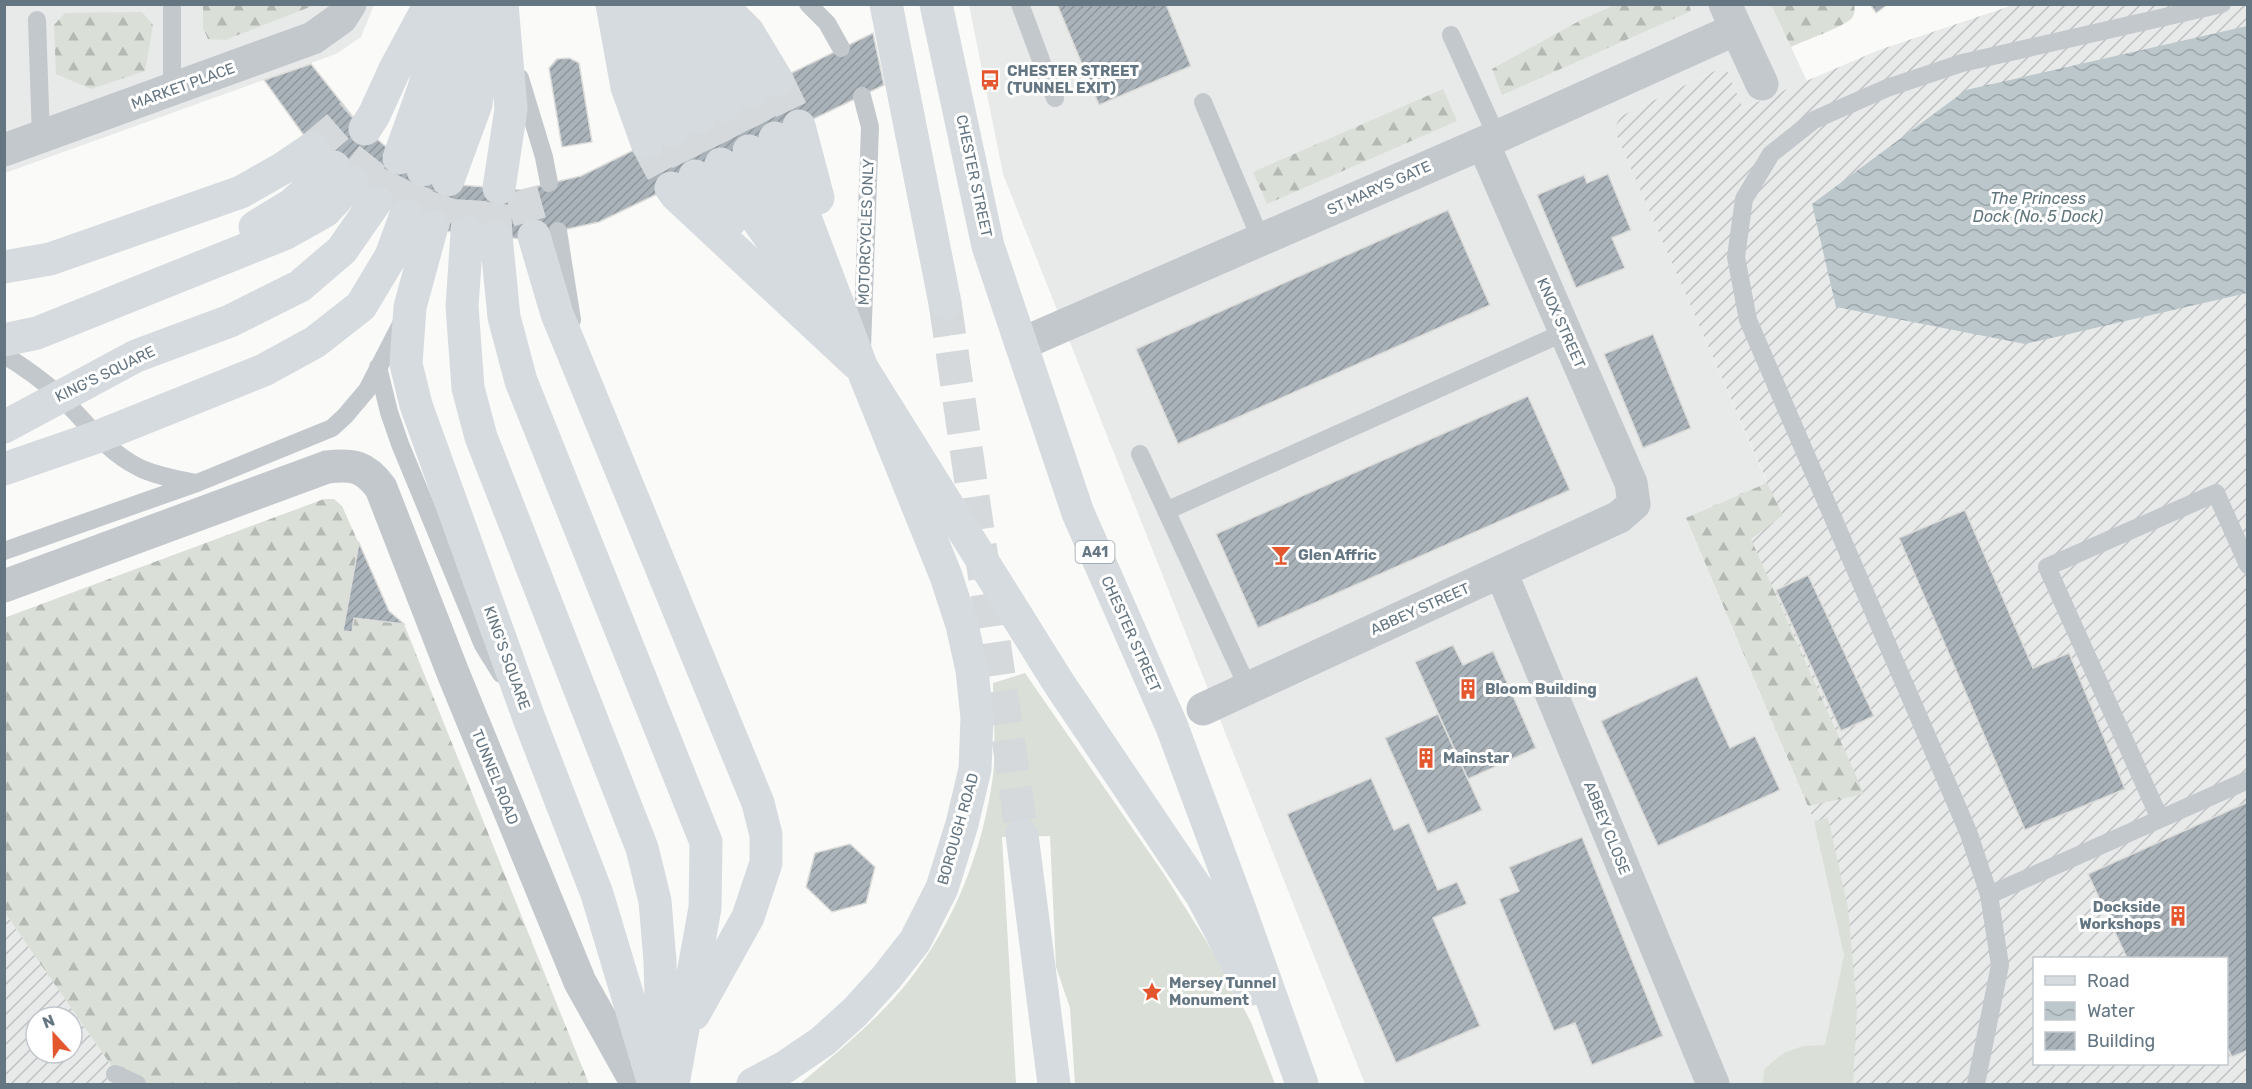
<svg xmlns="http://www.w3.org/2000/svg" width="2252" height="1089" viewBox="0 0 2252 1089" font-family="Rubik,sans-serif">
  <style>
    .built { fill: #e8e9e9 }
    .industrial { fill: url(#industrial-furrows); fill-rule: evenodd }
    .grass { fill: #dadfd7 }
    .forest { fill: url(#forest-firs) }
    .water { fill: url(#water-waves) }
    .building { fill: url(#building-hatch); stroke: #dcdcda; stroke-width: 1.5 }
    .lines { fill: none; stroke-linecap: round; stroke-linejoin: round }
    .primary-tunnel { stroke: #d5d9db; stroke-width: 33; stroke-dasharray: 33 16; stroke-linecap: butt }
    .trunk-tunnel { stroke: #d5d9db; stroke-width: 33; stroke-dasharray: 33 16; stroke-linecap: butt }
    .service { stroke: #c3c8cc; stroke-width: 18 }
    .minor { stroke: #c3c8cc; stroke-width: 33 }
    .primary { stroke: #d6dbdf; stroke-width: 33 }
    .trunk { stroke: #d6dbdf; stroke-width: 33 }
    .labels { text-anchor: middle; stroke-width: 6; stroke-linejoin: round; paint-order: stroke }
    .shield { fill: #fff; stroke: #939fa8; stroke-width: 1.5 }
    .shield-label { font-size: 14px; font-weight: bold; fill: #657683 }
    .poi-label { font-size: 15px; font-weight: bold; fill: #657683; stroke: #fff; text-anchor: start }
    .street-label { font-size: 15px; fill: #657683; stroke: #fff }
    .water-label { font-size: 16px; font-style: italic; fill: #60757c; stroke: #fff }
  </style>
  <defs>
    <pattern id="industrial-furrows" width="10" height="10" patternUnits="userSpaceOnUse" patternTransform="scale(1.5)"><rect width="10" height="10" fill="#e8e9e9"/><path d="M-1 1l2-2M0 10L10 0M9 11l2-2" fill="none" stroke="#c0c1c2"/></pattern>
    <pattern id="forest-firs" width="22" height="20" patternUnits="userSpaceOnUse" patternTransform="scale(1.5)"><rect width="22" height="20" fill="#dadfd7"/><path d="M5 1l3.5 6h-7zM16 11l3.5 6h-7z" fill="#b4b9b4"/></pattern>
    <pattern id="water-waves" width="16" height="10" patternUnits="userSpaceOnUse" patternTransform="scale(1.5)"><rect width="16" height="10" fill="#bbc7cb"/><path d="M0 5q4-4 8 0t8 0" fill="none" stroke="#9ca6aa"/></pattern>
    <pattern id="building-hatch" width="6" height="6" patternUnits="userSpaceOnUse" patternTransform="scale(1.5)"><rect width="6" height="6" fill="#aab3b9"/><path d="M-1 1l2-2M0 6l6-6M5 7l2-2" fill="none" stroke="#8e969c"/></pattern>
  </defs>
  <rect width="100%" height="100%" fill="#fafaf8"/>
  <path class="built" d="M4 5H374L361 37 336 54 5 173Z
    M969 5H1771L1807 81 1742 108 1725 66 1621 116 1617 135 1767 483 1686 519 1814 821 1844 955 1825 1046H1803L1766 1069 1762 1084H1365L1003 174Z"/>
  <path class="industrial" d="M2013 5H2247V1084H1762L1765 1069 1784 1053 1803 1046H1825L1844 955 1814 821 1686 518 1767 482 1617 136 1616 125 1621 116 1725 66 1743 108 1879 50ZM2034 958H2226V1064H2034Z
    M5 913 124 1084H5ZM36 1017H72V1053H36Z"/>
  <path class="grass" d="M1025 673 1164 874 1215 955 1251 1022 1275 1084H1075L1070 1008 1056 967 1050 836 1002 837 1016 1084H800C827 1061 855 1038 881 1012 942 951 979 868 992 783 997 751 993 714 993 683Z
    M1828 818 1848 908 1857 1008 1853 1084H1762L1765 1069 1784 1053 1803 1046 1825 1045 1844 955 1814 821Z"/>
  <path class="forest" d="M1617 4 1689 5 1691 11 1502 95 1492 69 1581 20Z
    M203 5 315 4V5L225 40 208 39 203 28Z
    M1771 5H1854C1855 9 1855 14 1852 18 1844 27 1803 41 1791 47Z
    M142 12 153 25 145 71 91 89 56 74 54 25 65 13Z
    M1443 89 1457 121 1267 204 1253 172Z
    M1767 483 1783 515 1751 539 1864 794 1808 806 1686 518Z
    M324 499H334L342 506 389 611 404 624 589 1084H124L5 913 4 618Z"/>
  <path class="water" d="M2247 26V293L2025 344 1836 307 1812 204 1966 90Z"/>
  <path class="building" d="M1057 4H1166L1191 66 1099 105Z
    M1870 4H1888L1876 13Z
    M873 33 884 85 599 222 522 239 444 231 372 200 313 148 264 80 311 64 357 122 404 162 460 185 521 190 581 176Z
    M569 58 579 63 592 142 562 147 549 68 557 59Z
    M1608 174 1631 230 1612 238 1625 268 1576 288 1537 195 1584 175 1587 183Z
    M1448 210 1490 305 1178 444 1136 349Z
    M1653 334 1691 428 1643 448 1604 354Z
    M1528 396 1570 490 1258 628 1216 534Z
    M1965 510 2033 668 2069 653 2125 789 2025 830 1899 538Z
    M359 543 389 611 404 624 354 618 352 632 343 631Z
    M1808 575 1874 716 1841 731 1776 590Z
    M1453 645 1463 665 1493 651 1536 748 1468 779 1415 662Z
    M1697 676 1730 748 1755 736 1780 790 1658 846 1601 721Z
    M1438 714 1482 810 1428 834 1385 738Z
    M1371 778 1394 830 1409 823 1438 890 1457 882 1467 904 1433 918 1480 1026 1396 1063 1287 814Z
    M2248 802V1050L2232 1057 2226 1045V958H2127L2088 874Z
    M1582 837 1663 1036 1592 1065 1575 1023 1554 1031 1499 899 1519 891 1509 867Z
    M850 844 875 867 866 903 832 912 806 887 815 853Z"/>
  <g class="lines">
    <path class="primary-tunnel" d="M777 80 799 126
      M751 92 775 138
      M725 105 749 151
      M699 118 721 164
      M673 131 695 176
      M647 143 671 188
      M313 148 351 115
      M352 182 382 144
      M521 190 534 236
      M376 201 388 181 399 158
      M406 215 423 170
      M432 226 448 180
      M467 233 470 185
      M496 236 495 216 499 188"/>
    <path class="trunk-tunnel" d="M945 303 1022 835"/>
    <path class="service" d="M172 4V90
      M808 4 827 23 841 48
      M1020 4 1055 98
      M37 20 41 137
      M1451 35 1497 137
      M520 78 544 157 549 183
      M862 96 870 127 862 348
      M1203 102 1261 240
      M558 231 572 320
      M4 355C24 367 43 381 60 396 85 421 106 451 138 467 155 476 177 479 196 483
      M378 367 389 412 400 444 483 645 501 674
      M1140 454 1248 688
      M1166 511 1565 332
      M4 551 197 483 332 428 345 416 367 390 402 322
      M2160 819 2047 567 2216 493 2248 565
      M1989 895 2248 780
      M115 1074 137 1084
      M1976 1084 2000 965 1989 895 1969 834 1748 320 1736 257 1744 199 1771 154 1814 120 1887 88 1962 63 2222 4"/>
    <path class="minor" d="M1725 4 1762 84
      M4 150 313 38 341 18 350 4
      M1021 344 1483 143 1736 29
      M1501 572 1713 1084
      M4 586 327 467C353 464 365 466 381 488L453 673 580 982 637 1084
      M1203 709 1619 517 1634 504 1631 483 1483 143"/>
    <path class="primary" d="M612 4 627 87 647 143
      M630 4 657 95 673 131
      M690 4 730 55 751 92
      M720 4 748 32 777 80
      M649 6 699 118
      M674 16 725 105
      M799 126 818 198
      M365 129 374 115 395 69 430 4
      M749 151 796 242
      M399 158 424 88 447 4
      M721 164 731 182 823 313
      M423 170 450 97 467 4
      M695 176 704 192 730 221
      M448 180 476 104 487 4
      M499 188 511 109 502 4
      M671 188 676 195 856 363
      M432 226 410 307 406 364 416 405 530 721 597 894 654 1084
      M255 227 291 205 334 167
      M467 233 462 306 468 388 481 437 642 848 655 901 660 961 663 1062
      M496 236 504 317 521 381 706 842 705 908 673 1084
      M534 236 557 314 758 803 766 835V863L748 917 694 1014
      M4 267 50 259 241 192 285 167 313 148
      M4 340 37 333 284 234 325 211 352 182
      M4 427 136 356 230 321 300 286 342 250 376 201
      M4 469 97 437 264 370 315 342 361 306 391 256 406 215
      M753 1084 785 1067 823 1041 855 1012 886 978 915 941 942 888 962 824 975 769 977 718 972 670 962 625 946 576 862 368 775 138"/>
    <path class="trunk" d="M886 4 945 303
      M936 4 988 246 1078 513 1172 727 1239 907 1302 1084
      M862 368 1058 682 1202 896 1251 989
      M1022 835 1054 1084"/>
  </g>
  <defs>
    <g id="bus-bare" transform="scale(1.62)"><path d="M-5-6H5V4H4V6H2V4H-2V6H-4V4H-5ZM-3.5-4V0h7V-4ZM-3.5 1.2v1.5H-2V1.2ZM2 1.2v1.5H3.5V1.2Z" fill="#e4572e" stroke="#fff" stroke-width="2.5" paint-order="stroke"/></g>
    <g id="bar-bare" transform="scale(1.62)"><path d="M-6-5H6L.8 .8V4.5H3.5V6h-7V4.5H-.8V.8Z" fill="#e4572e" stroke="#fff" stroke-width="2.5" paint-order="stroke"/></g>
    <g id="building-bare" transform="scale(1.62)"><path d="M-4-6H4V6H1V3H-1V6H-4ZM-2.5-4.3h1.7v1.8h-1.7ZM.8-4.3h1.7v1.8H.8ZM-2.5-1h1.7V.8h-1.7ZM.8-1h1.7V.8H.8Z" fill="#e4572e" stroke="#fff" stroke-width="2.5" paint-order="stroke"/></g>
    <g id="sight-bare" transform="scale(1.62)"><path d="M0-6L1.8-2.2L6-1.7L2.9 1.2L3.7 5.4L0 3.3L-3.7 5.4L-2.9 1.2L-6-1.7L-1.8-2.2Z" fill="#e4572e" stroke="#fff" stroke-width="2.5" paint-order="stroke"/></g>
  </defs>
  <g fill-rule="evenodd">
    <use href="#bus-bare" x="990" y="80"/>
    <use href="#bar-bare" x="1281" y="555"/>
    <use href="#building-bare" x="1468" y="689"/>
    <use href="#building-bare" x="1426" y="758"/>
    <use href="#building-bare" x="2178" y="916"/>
    <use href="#sight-bare" x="1152" y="992"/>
  </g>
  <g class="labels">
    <rect class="shield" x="1075.5" y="541" width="39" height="22" rx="4.5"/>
    <g class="shield-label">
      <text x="1095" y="557">A41</text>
    </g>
    <g class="poi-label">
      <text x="1007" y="76">CHESTER STREET<tspan x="1007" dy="17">(TUNNEL EXIT)</tspan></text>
      <text x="1298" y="560">Glen Affric</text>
      <text x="1485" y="694">Bloom Building</text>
      <text x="1443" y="763">Mainstar</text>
      <text x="2161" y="912" text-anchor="end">Dockside<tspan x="2161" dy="17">Workshops</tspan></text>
      <text x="1169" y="988">Mersey Tunnel<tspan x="1169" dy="17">Monument</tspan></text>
    </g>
    <g class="street-label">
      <text transform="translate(183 86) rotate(-20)" y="5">MARKET PLACE</text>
      <text transform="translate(974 176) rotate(78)" y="5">CHESTER STREET</text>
      <text transform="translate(1379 188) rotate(-24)" y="5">ST MARYS GATE</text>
      <text transform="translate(866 232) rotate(-88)" y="5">MOTORCYCLES ONLY</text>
      <text transform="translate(1561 323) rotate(66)" y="5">KNOX STREET</text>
      <text transform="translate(105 374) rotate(-26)" y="5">KING'S SQUARE</text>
      <text transform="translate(1420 609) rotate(-24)" y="5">ABBEY STREET</text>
      <text transform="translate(1131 634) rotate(66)" y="5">CHESTER STREET</text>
      <text transform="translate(507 658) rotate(70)" y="5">KING'S SQUARE</text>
      <text transform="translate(495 777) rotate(68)" y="5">TUNNEL ROAD</text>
      <text transform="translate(1607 828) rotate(68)" y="5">ABBEY CLOSE</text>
      <text transform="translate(958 829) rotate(-74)" y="5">BOROUGH ROAD</text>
    </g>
    <g class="water-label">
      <text x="2038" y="204">The Princess<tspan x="2038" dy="18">Dock (No. 5 Dock)</tspan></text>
    </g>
  </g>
  <rect width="2252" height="1089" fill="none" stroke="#657683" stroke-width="12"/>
  <rect x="2033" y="957" width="195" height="108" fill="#ffffff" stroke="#c1c8cd" stroke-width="1.5"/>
  <rect x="2045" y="976" width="30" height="9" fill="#d6dbdf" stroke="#c1c8cd" stroke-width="1.5"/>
  <text x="2087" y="987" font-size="18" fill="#657683">Road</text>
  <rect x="2045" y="1002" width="30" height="18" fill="url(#water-waves)" stroke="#c1c8cd" stroke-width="1.5"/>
  <text x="2087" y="1017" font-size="18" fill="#657683">Water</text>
  <rect x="2045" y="1032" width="30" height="18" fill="url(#building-hatch)" stroke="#c1c8cd" stroke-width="1.5"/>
  <text x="2087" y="1047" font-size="18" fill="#657683">Building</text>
  <g transform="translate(54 1035) rotate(338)"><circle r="28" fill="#ffffff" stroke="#c1c8cd" stroke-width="1.5"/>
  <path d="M0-4.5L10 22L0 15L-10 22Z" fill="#e4572e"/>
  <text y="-9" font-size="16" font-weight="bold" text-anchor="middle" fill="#657683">N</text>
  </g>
</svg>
